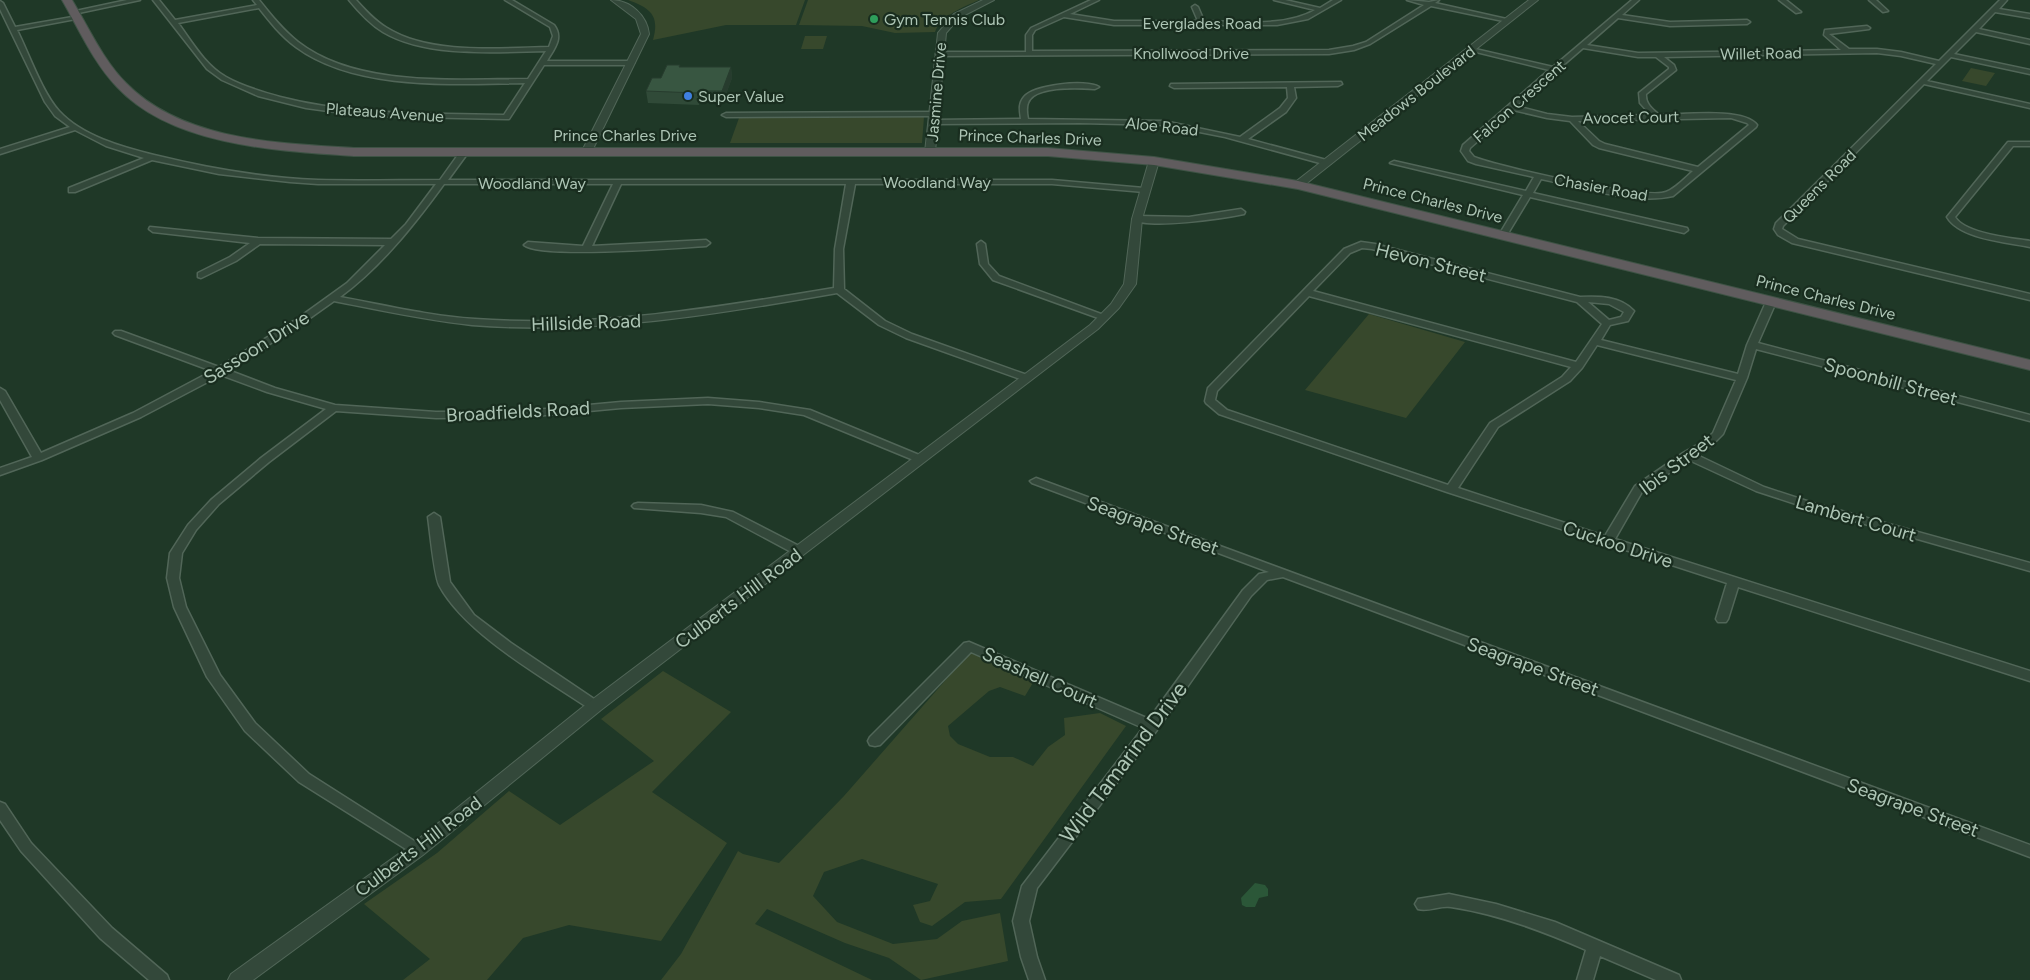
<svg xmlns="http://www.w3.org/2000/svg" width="2030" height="980" viewBox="0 0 2030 980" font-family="Figtree,sans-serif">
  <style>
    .green { fill: #37482c }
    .water { fill: #2b5738 }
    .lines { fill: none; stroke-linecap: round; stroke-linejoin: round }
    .minor-casing { stroke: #516658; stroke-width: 3 }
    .tertiary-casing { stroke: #516658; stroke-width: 2 }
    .trunk-casing { stroke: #3e5345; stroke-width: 2 }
    .minor { fill: #33483a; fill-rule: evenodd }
    .tertiary { fill: #33483a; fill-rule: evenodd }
    .trunk { fill: #605c5e; fill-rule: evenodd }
    .wall { fill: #304a38 }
    .shaded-wall { fill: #273c2e }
    .building { fill: #385641; stroke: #273c2e }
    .leisure-dot { fill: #2e9e5b; stroke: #192d1f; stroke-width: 2 }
    .shop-dot { fill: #3f7fe0; stroke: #192d1f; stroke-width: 2 }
    .labels { text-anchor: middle; stroke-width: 4.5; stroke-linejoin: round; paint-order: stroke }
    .far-poi-label { font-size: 16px; fill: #adc5b5; stroke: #192d1f; text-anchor: start }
    .far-street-label { font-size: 16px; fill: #adc5b5; stroke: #192d1f }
    .street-label { font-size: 19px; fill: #adc5b5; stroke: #192d1f }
    .near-street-label { font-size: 22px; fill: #adc5b5; stroke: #192d1f }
  </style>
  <rect width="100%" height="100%" fill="#1f3827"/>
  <path class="green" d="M628 0H805L796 25H726L653 40C660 15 650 8 628 0Z
    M808 0H979C964 7 941 15 935 32L895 33 862 26 799 25Z
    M805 36H827L823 49H801Z
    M1971 68 1995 73 1986 86 1962 81Z
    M924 117 922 143H730L739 118Z
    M1369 314 1465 342 1406 418 1305 390Z
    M972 650 1034 681 1025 696 1000 687 989 691 948 726 950 736 958 744 990 757H1013L1033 766 1048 747 1065 735 1064 718 1100 713 1126 726 1001 899 965 902 932 926 920 922 913 905 930 901 938 884 862 859 824 872 813 896 837 922 893 944 937 939 962 921 1000 913 1008 961 921 980 889 958 845 943 767 909 755 924 872 980H661L681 954 738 851 743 854 779 863 844 796Z
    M663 671 731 712 652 792 727 843 661 941 569 925 523 938 487 980H403L430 959 364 904 437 853 509 791 560 825 654 761 601 719Z"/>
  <path class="water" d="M1255 883 1265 885 1268 889V896L1259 898 1255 907H1246L1242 905 1241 898Z"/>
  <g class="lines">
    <g class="minor-casing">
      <path id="minor" d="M127 0H140L74 14 71 12Z
        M153 0H159L175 20 257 5 253 0H259C271 15 283 30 298 42 357 88 457 79 528 79L546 51C496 52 427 58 383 32 370 24 358 11 349 0H356C365 10 375 21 387 28 430 55 500 48 549 47L553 36 550 27 505 0H512L554 25C564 38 554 49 547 61H631L634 63 631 65H544L509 119H506L365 116 306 108 258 96 222 80 207 69ZM259 8C270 22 281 36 296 47 356 91 453 84 525 83L504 115C429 113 353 116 280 97 262 92 242 86 226 77 205 65 192 42 178 23Z
        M1091 0H1099L1070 14 1114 21H1198L1192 7 1195 5 1198 7 1204 21C1239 21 1283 28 1315 10L1274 0H1285L1320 8 1333 0H1341L1308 19 1277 25H1114L1064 17 1035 30 1032 35V51L1329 50 1353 46 1366 42 1424 5 1407 0 1429 2 1439 0 1435 3 1511 20 1508 22 1431 6 1370 44 1354 50 1329 54 939 56 936 54 939 52H1026V35L1031 28Z
        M1632 0H1639L1622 15 1670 22 1747 20 1750 22 1747 24 1670 26 1618 18 1587 45 1638 53 1841 50 1824 35 1825 30 1867 26 1870 28 1869 29 1829 34 1849 49H1877L1901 52 1939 61 2000 0H2007L1999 9 2030 14V18L1995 12 1979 29 2030 40V44L1976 32 1954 54 2030 70V74L1951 57 1927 81 2030 104V108L1924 84 1783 226 1782 229 1798 239 2030 294V300L1792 243 1778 235 1774 229 1776 223 1936 64 1901 56 1877 53 1664 57 1674 65 1676 70 1646 94C1645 104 1653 109 1659 115 1681 115 1744 107 1757 125L1756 127 1673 196C1635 205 1580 187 1541 179L1533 193 1687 228 1688 230 1684 233 1530 197 1507 235 1503 238 1499 235 1523 195 1390 163 1394 161 1526 191 1534 177 1476 164 1468 161 1461 151 1463 145 1549 70 1468 50 1471 48 1553 67ZM1583 48 1638 57H1656L1669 67V69L1639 93 1640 103 1651 115 1572 117 1547 114 1516 106ZM1513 110 1547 118 1570 121 1593 145 1599 148 1693 171C1686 177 1676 188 1666 192 1646 200 1499 167 1474 157L1469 151 1470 148ZM1731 118 1747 123 1749 125 1698 167 1605 144 1599 141 1578 121Z
        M1779 0H1786L1801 12 1796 13Z
        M1869 0H1876L1888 11 1883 12Z
        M0 1 3 3 15 27 78 16 81 18 17 30C29 54 42 92 59 111 82 136 122 147 154 155 207 168 263 178 318 180 359 181 399 180 440 180L460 152H463L467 154 448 180H1052L1144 188 1148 190 1144 192 1052 184H855L843 249 844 289 885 321 912 334 1030 376 1031 378 1026 381 906 338 879 325 837 293C717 314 594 335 472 325 425 320 379 310 334 301L303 323 228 370 275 388 335 405 436 412 524 411 621 402 708 398 759 402 810 410 924 457 925 459 920 462 916 461 804 415 759 408 708 404 621 408 524 417 436 418 336 411 269 462 219 504 196 530 182 553 179 578 186 607 220 675 255 723 309 774 422 846 424 850 422 854 417 856 299 782 245 731 207 677 174 607 167 578 170 553 188 525 211 500 261 458 326 409 267 392 221 375 141 417 42 460 0 475V468L32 457 0 400V388L5 391 41 453 133 413 212 371 115 335 113 333 115 331H121L219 367 297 319 347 283 385 245 260 244 236 261 201 278 198 277V273L230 257 250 243 153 232 149 229 150 227 258 238 391 239 406 224 436 184H318L290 182 219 174 152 160 75 192H69V188L144 158 106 146 75 130 0 154V149L70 127 55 116 45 102 0 9ZM444 184H613L583 246 528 242 524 245C541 259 677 248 706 246L710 243 706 240 592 246 621 184H846L835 249 834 288C715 308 596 328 475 319 429 316 384 305 340 297 381 267 414 225 444 184Z
        M1341 82 1342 84 1338 86 1294 87 1296 98 1286 112 1248 139 1330 161 1331 163 1327 165 1225 137 1164 125 1080 123 934 124 930 122 934 120 1021 119C1020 111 1018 104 1024 97 1034 85 1086 79 1099 87L1095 89C1079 88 1034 85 1028 103 1026 108 1027 114 1028 119L1164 121 1240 137 1280 108 1288 98 1287 87 1174 88 1170 86 1171 84Z
        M934 112 938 114 937 116 726 117 722 115 726 113Z
        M2008 142H2030V146H2013L1955 217C1965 234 2012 238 2030 241V247C2006 242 1960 239 1947 217Z
        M1241 209 1245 212 1244 214C1225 218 1147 230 1133 219L1137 216 1189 217Z
        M981 241 985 244 988 264 999 276 1109 317 1107 319H1101L993 280 980 264 977 244Z
        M1361 242 1375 244 1580 297C1599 296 1620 296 1634 311L1628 321 1610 325 1601 340 1738 374 1747 345 1766 302 1768 300H1774L1776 302 1758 343 2030 415V421L1756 349 1747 378 1723 434 1712 445 1697 455 1764 487 1813 503 2030 563V571L1805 507 1756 491 1689 460 1643 490 1615 539 2030 671V681L1738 587 1728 619 1726 622H1718L1716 619 1727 583 1447 492 1219 414 1206 403 1205 401 1208 388 1344 249ZM1362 248 1372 249 1577 302 1602 324 1576 362 1313 291 1350 253ZM1309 296 1571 367 1562 377 1490 423 1448 485 1227 410 1215 400 1217 391ZM1588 302 1609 304 1624 312 1621 317 1609 320ZM1597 345 1736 380 1713 433 1704 441 1683 453 1635 486 1605 536 1458 488 1498 427 1570 381 1582 368Z
        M1036 478 2030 845V857L1283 577 1267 580 1251 596 1157 730 1037 888 1029 921 1037 957 1045 980H1029L1021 957 1013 921 1022 886 1143 728 971 652 880 745 875 746 870 745 868 741 870 737 964 643 969 642 1149 719 1243 590 1259 574 1269 572 1032 483 1030 481Z
        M638 503 701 505 733 512 803 548 805 551 803 554H795L726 517 701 513 634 508 632 506 634 504Z
        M434 513 440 517 450 582 474 615 511 643 600 703 602 706 600 709 595 711 590 709C544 678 465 634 439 585 434 574 430 531 428 517Z
        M0 802 5 804 31 843 112 928 167 975 169 980H149L100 938 21 851 0 820Z
        M1449 894 1496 904 1555 922 1679 975 1681 980H1656L1600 956 1593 980H1577L1586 950C1543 931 1498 914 1451 907 1440 905 1429 912 1418 909L1415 904 1418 899Z"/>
    </g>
    <g class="tertiary-casing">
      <path id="tertiary" d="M611 0C630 0 647 15 649 34L591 153 586 156 581 153 641 34 636 19Z
        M983 0H994L959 18 946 33 935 152 930 155 927 154 925 152 938 33 954 14Z
        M1529 0H1538L1302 187H1294V183Z
        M1154 158 1159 161 1142 219 1136 284 1119 308 1098 329 601 710 423 855 253 980H228L231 974 411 845 589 702 1090 325 1111 304 1124 284 1132 219 1149 161Z"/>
    </g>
    <g class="trunk-casing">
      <path id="trunk" d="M62 0H72C89 28 103 60 126 83 183 141 278 143 354 148H1048L1154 157 1298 181 2030 360V370L1298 189 1154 165 1048 156H354C278 151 172 146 117 87 93 62 79 29 62 0Z"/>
    </g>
    <use href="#minor" class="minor"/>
    <use href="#tertiary" class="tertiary"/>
    <use href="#trunk" class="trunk"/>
  </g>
  <path class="wall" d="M680 65V67H731L732 78 723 102H700L699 105 648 103 646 91 661 78Z"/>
  <path class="shaded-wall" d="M731 67 732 78 723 102 722 91Z
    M698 91 700 102 699 105 697 93Z"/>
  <path class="building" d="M667 65H680L679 67H731L722 91H698L697 93 646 91 652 78H661Z"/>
  <circle class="leisure-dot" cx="874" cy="19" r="5"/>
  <circle class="shop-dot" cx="688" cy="96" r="5"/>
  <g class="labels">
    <g class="far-poi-label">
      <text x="884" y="25">Gym Tennis Club</text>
      <text x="698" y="102">Super Value</text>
    </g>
    <g class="far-street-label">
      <text x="1202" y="29">Everglades Road</text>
      <text x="1191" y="59">Knollwood Drive</text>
      <text transform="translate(1761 53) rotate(-1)" y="6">Willet Road</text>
      <text transform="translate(936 92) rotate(-85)" y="6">Jasmine Drive</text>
      <text transform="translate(1416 93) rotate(-38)" y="6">Meadows Boulevard</text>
      <text transform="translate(1519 101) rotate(-41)" y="6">Falcon Crescent</text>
      <text transform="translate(385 112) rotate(4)" y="6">Plateaus Avenue</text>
      <text transform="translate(1631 117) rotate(-1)" y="6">Avocet Court</text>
      <text transform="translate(1162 126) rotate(6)" y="6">Aloe Road</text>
      <text x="625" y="141">Prince Charles Drive</text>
      <text transform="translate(1030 137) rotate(2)" y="6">Prince Charles Drive</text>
      <text x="937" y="188">Woodland Way</text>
      <text x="532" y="189">Woodland Way</text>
      <text transform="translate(1819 186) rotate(-45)" y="6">Queens Road</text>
      <text transform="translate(1601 187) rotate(10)" y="6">Chasier Road</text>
      <text transform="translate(1433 200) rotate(14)" y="6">Prince Charles Drive</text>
      <text transform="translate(1826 297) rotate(14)" y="6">Prince Charles Drive</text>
    </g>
    <g class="street-label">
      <text transform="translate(1431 262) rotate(14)" y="7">Hevon Street</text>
      <text transform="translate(586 322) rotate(-2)" y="7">Hillside Road</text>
      <text transform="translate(256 347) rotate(-32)" y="7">Sassoon Drive</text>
      <text transform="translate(1891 381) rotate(15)" y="7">Spoonbill Street</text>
      <text transform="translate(518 411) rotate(-3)" y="7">Broadfields Road</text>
      <text transform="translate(1676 464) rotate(-37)" y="7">Ibis Street</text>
      <text transform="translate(1856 518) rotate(16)" y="7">Lambert Court</text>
      <text transform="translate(1153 525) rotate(20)" y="7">Seagrape Street</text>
      <text transform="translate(1618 544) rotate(18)" y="7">Cuckoo Drive</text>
      <text transform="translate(738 598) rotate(-37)" y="7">Culberts Hill Road</text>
      <text transform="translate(1533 666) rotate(20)" y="7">Seagrape Street</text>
      <text transform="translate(1040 677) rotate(24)" y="7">Seashell Court</text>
      <text transform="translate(1913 807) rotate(20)" y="7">Seagrape Street</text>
      <text transform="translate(418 846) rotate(-37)" y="7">Culberts Hill Road</text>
    </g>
    <g class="near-street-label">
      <text transform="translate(1123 762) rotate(-53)" y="8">Wild Tamarind Drive</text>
    </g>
  </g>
</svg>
